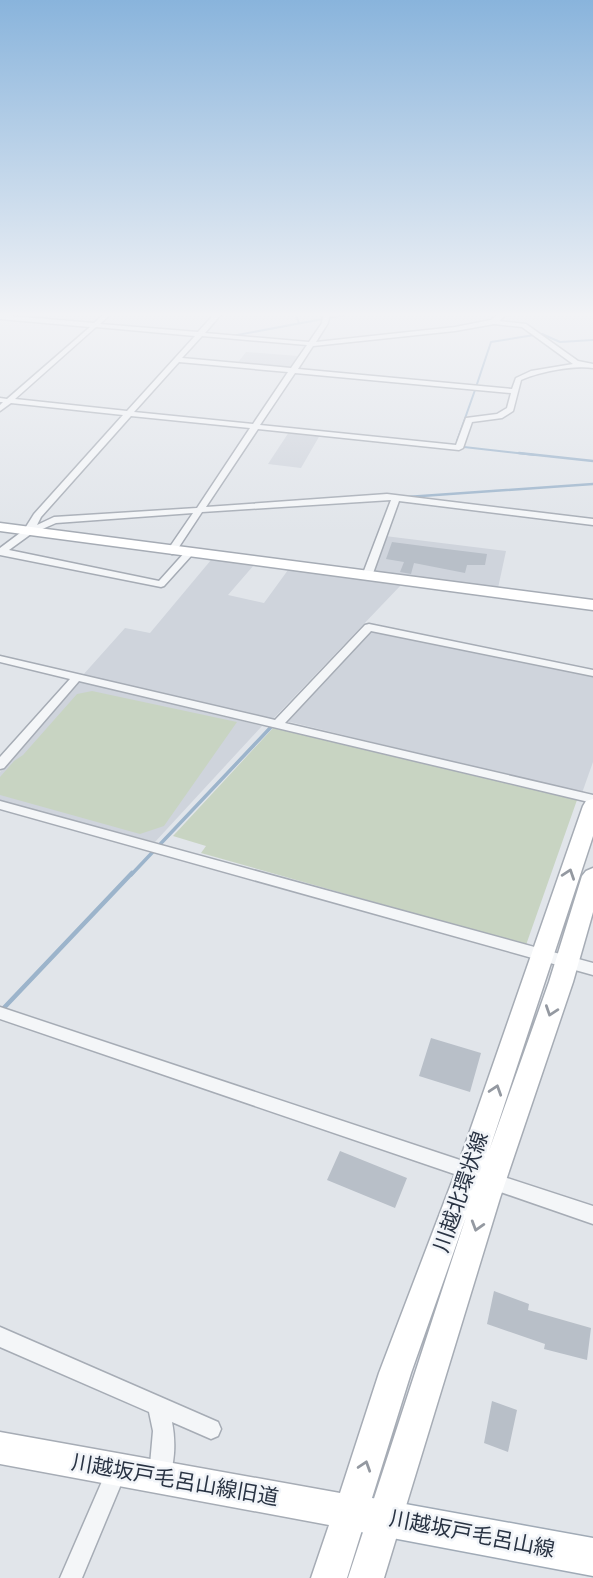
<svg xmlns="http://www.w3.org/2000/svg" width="593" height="1578" viewBox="0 0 593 1578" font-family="'Source Sans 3','Noto Sans JP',sans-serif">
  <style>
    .built { fill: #cfd4dc }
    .green { fill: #c8d4c2 }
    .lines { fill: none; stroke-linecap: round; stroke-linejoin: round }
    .stream-far3 { stroke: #9cb4cb; stroke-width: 2 }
    .stream-far2 { stroke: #9cb4cb; stroke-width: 2.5 }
    .stream-far1 { stroke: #9cb4cb; stroke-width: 3.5 }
    .stream { stroke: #9cb4cb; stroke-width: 4.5 }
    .building { fill: #b8bfc8 }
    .street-casing { stroke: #a6acb5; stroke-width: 3 }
    .secondary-casing { stroke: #a6acb5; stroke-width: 3 }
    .primary-casing { stroke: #a0aab6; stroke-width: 3 }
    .street { fill: #f4f6f8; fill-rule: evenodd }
    .secondary { fill: #fff; fill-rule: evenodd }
    .primary { fill: #fff; fill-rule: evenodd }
    .oneway { stroke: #9499a1 }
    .labels { text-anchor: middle; stroke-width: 5; stroke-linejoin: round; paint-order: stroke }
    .near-street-label { font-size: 21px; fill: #293343; stroke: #f1f4f8 }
  </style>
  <rect width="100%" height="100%" fill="#e1e5ea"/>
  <path class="built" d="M246 352 298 356 289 369 236 365Z
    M289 432 320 435 301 468 268 464Z
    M385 536 506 551 498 588 371 572Z
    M211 560 254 565 228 595 264 603 288 570 402 584 273 719 83 675 125 628 150 633Z
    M371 630 593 676V762L582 793 286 721Z
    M82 682 262 726 155 842 0 801V772L77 683Z"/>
  <path class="green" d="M92 691 237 722 164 826 140 834 0 795V777L14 761 23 755 77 694Z
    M273 728 577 800 526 945 201 853 206 846 173 836Z"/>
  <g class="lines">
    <path class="stream-far3" d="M296 316 299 323
      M542 334 560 342 593 340
      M232 336 360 312
      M476 387 491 342 534 335
      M457 441 475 390
      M464 447 535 455"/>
    <path class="stream-far2" d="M519 453 593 461
      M407 497 593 484"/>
    <path class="stream-far1" d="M131 875 271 727"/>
    <path class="stream" d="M0 1012 132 873"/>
  </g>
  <path class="building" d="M392 542 438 548 487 554 485 565H467L465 573 414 563 411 574 400 572 404 562 386 559Z
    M431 1038 481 1053 470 1092 419 1076Z
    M340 1151 407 1178 395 1208 327 1180Z
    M494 1291 529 1304 528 1310 591 1328 587 1360 544 1349 545 1344 487 1324Z
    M492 1401 517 1410 508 1452 484 1443Z"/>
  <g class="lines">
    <g class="street-casing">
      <path id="street" d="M106 312H113L100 324 198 332 216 312H223L205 333 309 342 322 323 324 312H330L328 323 316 342 455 327 491 320 502 312H509L499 321 526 324 578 361 593 364V368C574 365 539 372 521 380L513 411 502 418 472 422 463 448 459 450 258 429 206 507 387 494 593 519V525L399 501 372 576 367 579 362 576 391 500 202 512 175 553 172 554 167 551 193 513 56 523 31 534 9 550 159 581 186 551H192V555L164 586 161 587 0 555V548L24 530 34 514 123 415 11 403 0 411V405L3 402H0V398L7 399 90 327 0 319V315L94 323ZM494 324 522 327 573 364 531 371 516 378 512 389 298 369 313 346 455 331ZM96 327 195 336 127 411 15 399ZM202 336 307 345 291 368 182 358ZM179 362 288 372 253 424 134 412ZM295 373 511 393 507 408 497 414 466 418 456 445 260 425ZM131 416 250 428 197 508 54 517 37 525 41 517Z
        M369 624 593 670V676L371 631 285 723 593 795V803L79 681 4 768 0 769V757L70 679 0 662V656L275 720 365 625Z
        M0 801 593 963V975L0 809Z
        M0 1007 469 1163 475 1165 478 1171 475 1177 469 1179 0 1019Z
        M492 1173 593 1206V1224L486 1187 483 1181 486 1175Z
        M0 1327 218 1422 221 1429 218 1436 211 1439 172 1422C176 1442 175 1465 167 1483L160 1487 153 1483 149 1476 153 1431 149 1412 0 1347Z
        M117 1460 124 1463 127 1470 82 1578H60L110 1463Z"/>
    </g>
    <g class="secondary-casing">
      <path id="secondary" d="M0 523 593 600V610L0 531Z
        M593 799V836L489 1151 549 982 582 876 586 871 593 868V912L573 982 500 1198 384 1578H348L466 1217 411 1373 347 1578H311L329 1525 0 1464V1432L340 1493 379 1373 456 1171 583 806 586 801Z"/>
    </g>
    <g class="primary-casing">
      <path id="primary" d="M350 1494 593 1538V1576L350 1530 337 1525 332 1512 337 1499Z"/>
    </g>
    <use href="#street" class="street"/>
    <use href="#secondary" class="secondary"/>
    <use href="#primary" class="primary"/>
  </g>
  <defs><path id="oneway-chevron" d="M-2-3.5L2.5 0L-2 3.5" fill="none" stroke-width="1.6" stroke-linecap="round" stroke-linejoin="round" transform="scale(1.75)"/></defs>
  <g class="oneway">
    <use href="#oneway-chevron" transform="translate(569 874) rotate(-71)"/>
    <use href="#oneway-chevron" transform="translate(551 1011) rotate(109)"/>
    <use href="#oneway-chevron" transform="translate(496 1090) rotate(-72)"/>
    <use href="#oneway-chevron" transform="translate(477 1226) rotate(107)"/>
    <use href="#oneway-chevron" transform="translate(365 1466) rotate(-72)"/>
  </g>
  <linearGradient id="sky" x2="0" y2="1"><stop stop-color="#89b4dc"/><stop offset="0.59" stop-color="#f2f3f6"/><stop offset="1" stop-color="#f2f3f6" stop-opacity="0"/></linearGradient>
  <rect width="593" height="533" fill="url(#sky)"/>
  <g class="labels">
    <g class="near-street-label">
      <text transform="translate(461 1192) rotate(-71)" y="7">川越北環状線</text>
      <text transform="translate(175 1480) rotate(10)" y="7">川越坂戸毛呂山線旧道</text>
      <text transform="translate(472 1534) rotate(11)" y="7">川越坂戸毛呂山線</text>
    </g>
  </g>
</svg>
